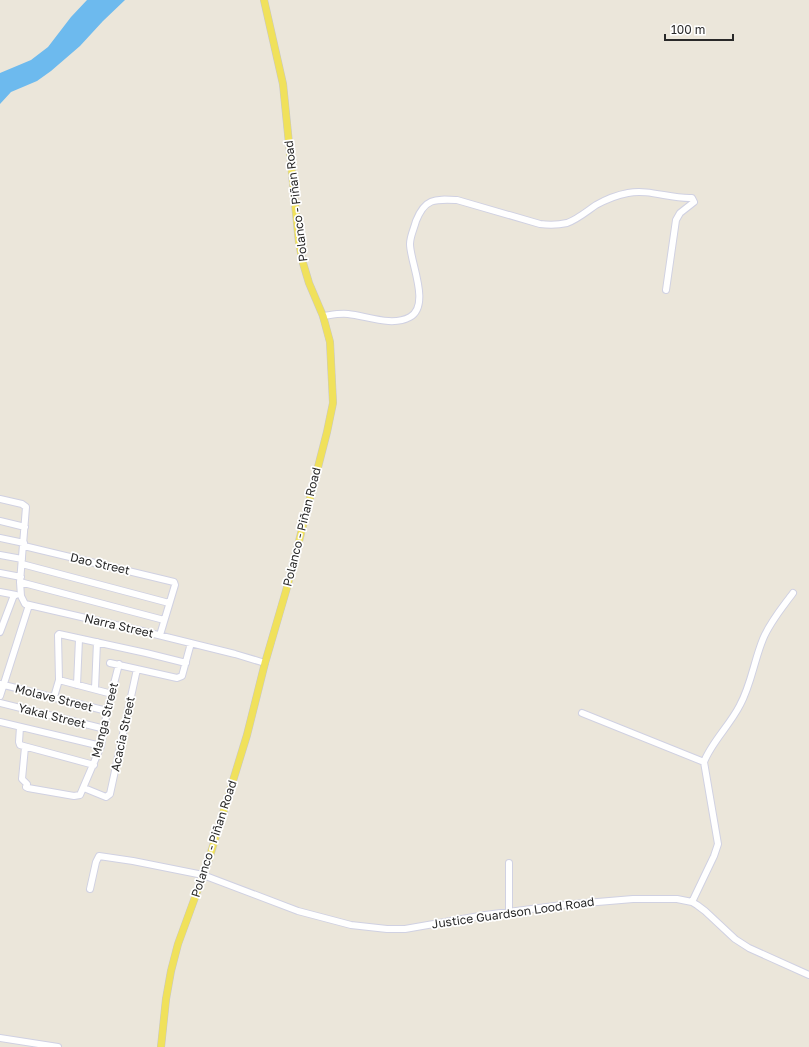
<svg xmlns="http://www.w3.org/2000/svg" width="809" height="1047" viewBox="0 0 809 1047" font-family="'Golos Text',sans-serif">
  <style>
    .water { fill: #6dbaee }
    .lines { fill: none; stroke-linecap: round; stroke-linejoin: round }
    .minor-casing { stroke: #d0d1e2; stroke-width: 8 }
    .major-casing { stroke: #c7c7c7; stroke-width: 8 }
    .minor { stroke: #fff; stroke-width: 6 }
    .major { stroke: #f0e15b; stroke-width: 7 }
    .labels { text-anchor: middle; stroke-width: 3.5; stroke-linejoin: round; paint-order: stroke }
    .street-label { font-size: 12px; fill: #292929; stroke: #fff }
  </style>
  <rect width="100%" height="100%" fill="#ebe6da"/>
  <path class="water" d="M87 0H125L103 21 80 46 51 71 37 81 11 92 0 104V73L31 60 48 47 71 17Z"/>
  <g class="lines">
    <g class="minor-casing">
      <path id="minor" d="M323 316C331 315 340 313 348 314 367 316 392 327 410 317 431 305 410 262 410 244 410 236 414 229 416 221 425 198 435 199 457 200L540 224C549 225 558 225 567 223 578 219 587 211 596 205 605 200 617 195 628 193 650 189 670 199 692 198L694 202 680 213 676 220 666 290
        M0 499 22 504 26 507 20 582 21 596 25 604 142 631 235 654 265 663
        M0 521 25 527
        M0 538 24 543
        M24 546 174 582 175 585 160 635
        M0 555 22 559
        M22 564 169 603
        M0 573 21 577
        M20 582 164 620
        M0 592 16 595
        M0 632 14 595
        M110 663 177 678 182 676 191 643
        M59 680 112 694
        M0 684 107 711
        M77 685 79 639
        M95 689 97 642
        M0 696 29 605
        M54 697 59 680 58 635 59 634 146 653 186 663
        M0 703 105 729
        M582 713 704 762
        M0 722 101 746
        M20 727 19 742 20 745 94 765
        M25 747 22 779 27 784 26 787 28 788 74 796 80 795 101 746 107 711 119 664
        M84 788 106 797 110 794 137 669
        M90 889 96 862 99 856 133 861 203 875 298 911 351 925 387 929H405L485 915 562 905 633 899H677L692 902 697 905 705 911 735 939 749 948 809 975
        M692 902 714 856 718 844 704 762C711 743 730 725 740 705 751 685 754 661 763 639 770 622 782 608 793 593
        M509 912V863
        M0 1038 58 1047"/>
    </g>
    <g class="major-casing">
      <path id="major" d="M161 1047 166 999 171 971 178 944 209 859 247 735 265 663 288 584 327 432 333 403 330 342 323 316 309 283 303 263 299 243 283 84 264 0"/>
    </g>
    <use href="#minor" class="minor"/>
    <use href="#major" class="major"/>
  </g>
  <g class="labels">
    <g class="street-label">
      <text transform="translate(296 201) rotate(-97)" y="4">Polanco - Piñan Road</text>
      <text transform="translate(302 527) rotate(-76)" y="4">Polanco - Piñan Road</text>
      <text transform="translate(100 564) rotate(13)" y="4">Dao Street</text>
      <text transform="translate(119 626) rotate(13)" y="4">Narra Street</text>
      <text transform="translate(54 698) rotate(14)" y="4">Molave Street</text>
      <text transform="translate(52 716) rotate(14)" y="4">Yakal Street</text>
      <text transform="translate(105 720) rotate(-76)" y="4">Manga Street</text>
      <text transform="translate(123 734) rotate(-78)" y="4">Acacia Street</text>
      <text transform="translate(214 839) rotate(-72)" y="4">Polanco - Piñan Road</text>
      <text transform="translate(513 913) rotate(-8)" y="4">Justice Guardson Lood Road</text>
    </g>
  </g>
  <path d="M665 34v6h68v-6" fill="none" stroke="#292929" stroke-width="2"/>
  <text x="671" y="34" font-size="12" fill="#292929" stroke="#ffffff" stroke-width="3" paint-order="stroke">100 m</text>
</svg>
